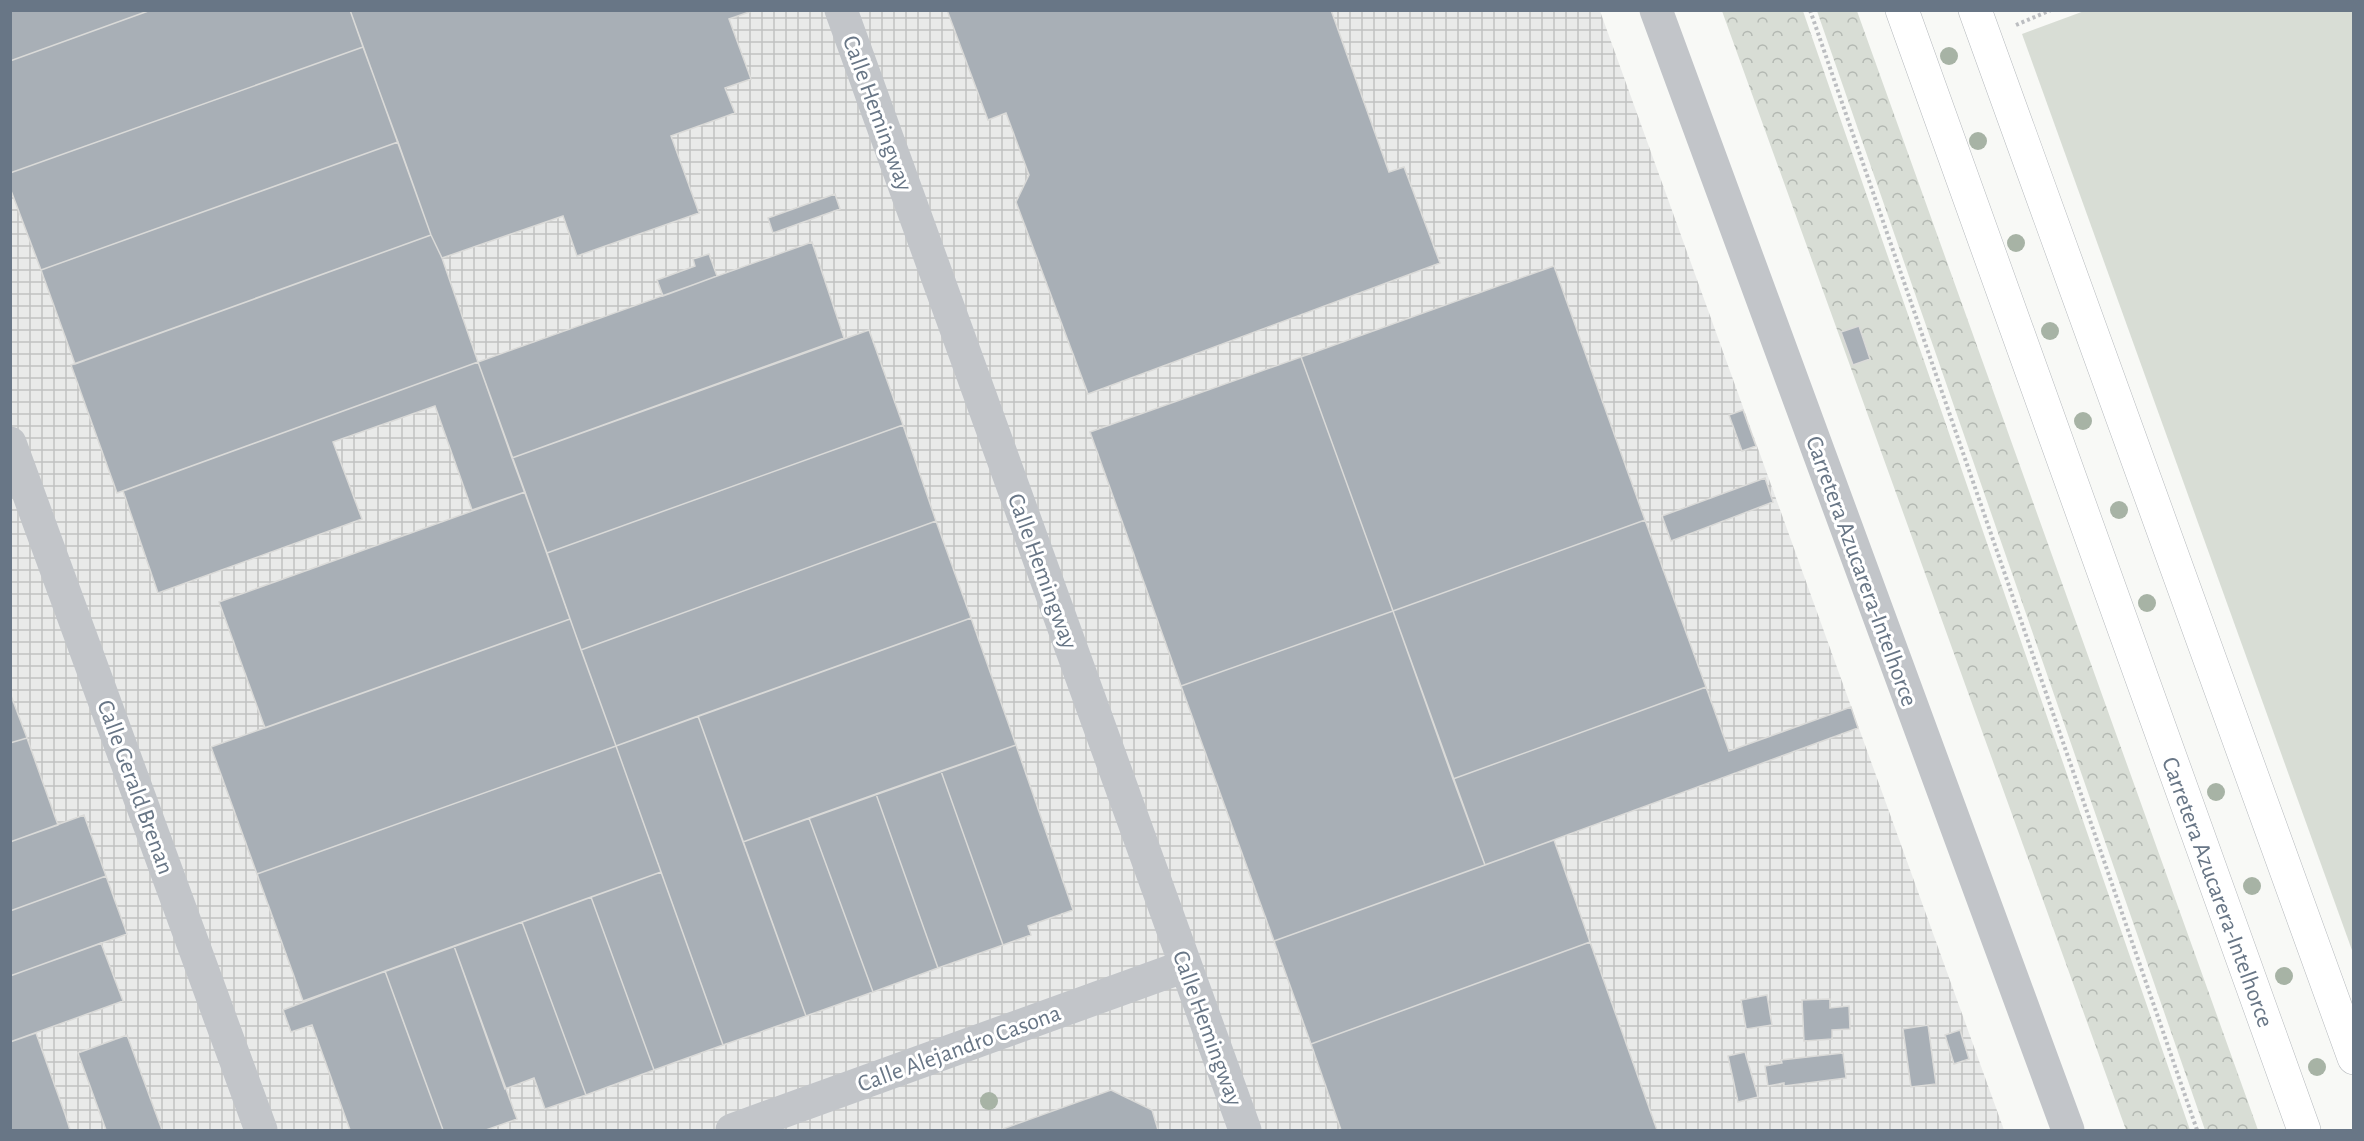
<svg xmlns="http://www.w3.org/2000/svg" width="2364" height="1141" viewBox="0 0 2364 1141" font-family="'Alegreya Sans',sans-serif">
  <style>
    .industrial { fill: url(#industrial-grid) }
    .green { fill: #d8ddd5 }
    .forest { fill: url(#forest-crowns) }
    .building { fill: #a8afb6; stroke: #dadad8; stroke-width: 1.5 }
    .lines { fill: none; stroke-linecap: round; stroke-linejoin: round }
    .primary-casing { stroke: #b5b9bd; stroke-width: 34 }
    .path { stroke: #bcbec1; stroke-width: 4; stroke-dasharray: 3 3; stroke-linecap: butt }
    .minor { stroke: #c2c5c9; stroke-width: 33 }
    .primary { stroke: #fff; stroke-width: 33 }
    .tree { fill: #a7b3a5 }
    .labels { text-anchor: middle; stroke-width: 6; stroke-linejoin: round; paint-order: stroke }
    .street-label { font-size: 24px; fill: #687686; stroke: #fff }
  </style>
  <defs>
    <pattern id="industrial-grid" width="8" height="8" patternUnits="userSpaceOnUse" patternTransform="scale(1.5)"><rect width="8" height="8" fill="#e9eae9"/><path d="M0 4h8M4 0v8" fill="none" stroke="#c1c2c2"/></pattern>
    <pattern id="forest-crowns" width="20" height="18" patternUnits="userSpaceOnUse" patternTransform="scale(1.5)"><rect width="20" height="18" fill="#d8ddd5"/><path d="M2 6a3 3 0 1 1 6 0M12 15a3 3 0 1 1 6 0" fill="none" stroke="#b3b8b2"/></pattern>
  </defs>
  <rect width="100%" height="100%" fill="#f8f9f6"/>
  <path class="industrial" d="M10 11H1600L2004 1130H11Z"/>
  <path class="green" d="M2087 10 2353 11V953L2022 34Z"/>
  <path class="forest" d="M1722 11H1803L2190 1130H2126Z
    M1817 11H1857L2258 1130H2205Z"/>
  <path class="building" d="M10 10H151L10 61Z
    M151 10H350L363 47 10 173V61Z
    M350 10H755L729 19 751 79 725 88 735 113 671 136 699 213 577 256 563 216 442 258 431 235Z
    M947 10H1331L1389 172 1404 167 1440 263 1088 394 1016 202 1029 175 1006 113 988 120Z
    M363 47 398 142 41 270 10 188V173Z
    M398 142 431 235 75 364 41 270Z
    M835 194 840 209 773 233 768 218Z
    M431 235 442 258 478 362 117 493 71 365Z
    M812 242 844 338 512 458 478 362Z
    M709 254 717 276 663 296 657 280 695 266 693 259Z
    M1554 266 1645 520 1393 611 1301 357Z
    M1859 326 1870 359 1853 365 1841 332Z
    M869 330 903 425 547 553 512 458Z
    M1301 357 1393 611 1181 686 1090 432Z
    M478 362 525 492 472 510 435 406 333 442 362 519 158 593 123 491Z
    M1743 410 1756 446 1742 451 1729 415Z
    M903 425 936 521 581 650 547 553Z
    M1765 478 1773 502 1671 541 1662 516Z
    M525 492 570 619 265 728 219 602Z
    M1645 520 1706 687 1453 779 1393 611Z
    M936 521 971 618 616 746 581 650Z
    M1393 611 1485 865 1274 941 1181 686Z
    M971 618 1016 745 743 842 698 716Z
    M570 619 616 746 257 874 211 747Z
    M1706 687 1729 751 1851 707 1858 728 1485 865 1453 779Z
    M10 693 27 738 10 743Z
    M698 716 806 1016 723 1045 616 746Z
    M27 738 58 825 10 842V743Z
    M1016 745 1073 910 1028 926 1031 935 1003 945 941 771Z
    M616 746 661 872 303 1001 257 874Z
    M941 771 1003 945 938 968 876 794Z
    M876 794 938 968 873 992 809 818Z
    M84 815 106 876 10 911V842Z
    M809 818 873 992 806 1016 743 842Z
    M1554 840 1590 942 1311 1044 1274 941Z
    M661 872 723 1045 654 1070 591 897Z
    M106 876 127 934 10 976V911Z
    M591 897 654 1070 586 1095 522 922Z
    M522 922 586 1095 545 1109 534 1078 505 1089 454 946Z
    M1590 942 1657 1130H1341L1311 1044Z
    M101 943 123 1001 10 1042V976Z
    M454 946 517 1119 486 1130H443L385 971Z
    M385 971 402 1018 443 1130H350L312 1025 291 1032 283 1010Z
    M1767 995 1772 1025 1746 1029 1741 1000Z
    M1830 999V1008L1849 1006 1850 1029 1832 1030V1039L1804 1041 1802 1000Z
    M1928 1025 1936 1084 1911 1087 1903 1029Z
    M1960 1030 1969 1059 1954 1064 1945 1035Z
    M36 1033 66 1117 70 1130H10V1042Z
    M127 1035 145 1084 162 1130H106L78 1053Z
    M1745 1052 1758 1097 1738 1102 1728 1056Z
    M1843 1053 1846 1078 1784 1086V1083L1768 1086 1765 1066 1782 1063 1781 1060Z
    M1111 1090 1152 1110 1158 1130H1000Z"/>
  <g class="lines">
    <g class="primary-casing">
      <path id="primary" d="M1902 10 2304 1130
        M1975 10 2354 1058"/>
    </g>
    <path class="path" d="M1810 10 2197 1130
      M2016 25 2051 10"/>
    <path class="minor" d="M841 10 1245 1130
      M1656 10 2068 1130
      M10 443 261 1130
      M732 1130 1185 966"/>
    <use href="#primary" class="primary"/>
  </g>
  <g class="tree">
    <circle cx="1949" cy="56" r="9"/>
    <circle cx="1978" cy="141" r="9"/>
    <circle cx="2016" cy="243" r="9"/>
    <circle cx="2050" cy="331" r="9"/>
    <circle cx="2083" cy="421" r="9"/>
    <circle cx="2119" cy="510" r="9"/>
    <circle cx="2147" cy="603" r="9"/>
    <circle cx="2216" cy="792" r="9"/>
    <circle cx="2252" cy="886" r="9"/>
    <circle cx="2284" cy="976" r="9"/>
    <circle cx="2317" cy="1067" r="9"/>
    <circle cx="989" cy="1101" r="9"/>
  </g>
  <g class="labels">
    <g class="street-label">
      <text transform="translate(878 113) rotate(70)" y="8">Calle Hemingway</text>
      <text transform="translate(1043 571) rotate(70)" y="8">Calle Hemingway</text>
      <text transform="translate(1862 571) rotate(70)" y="8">Carretera Azucarera-Intelhorce</text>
      <text transform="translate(136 787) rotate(70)" y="8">Calle Gerald Brenan</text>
      <text transform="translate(2218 892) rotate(70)" y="8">Carretera Azucarera-Intelhorce</text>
      <text transform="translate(1208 1028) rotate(70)" y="8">Calle Hemingway</text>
      <text transform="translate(959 1048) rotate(-20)" y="8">Calle Alejandro Casona</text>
    </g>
  </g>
  <rect width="2364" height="1141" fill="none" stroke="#687686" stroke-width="24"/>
</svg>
